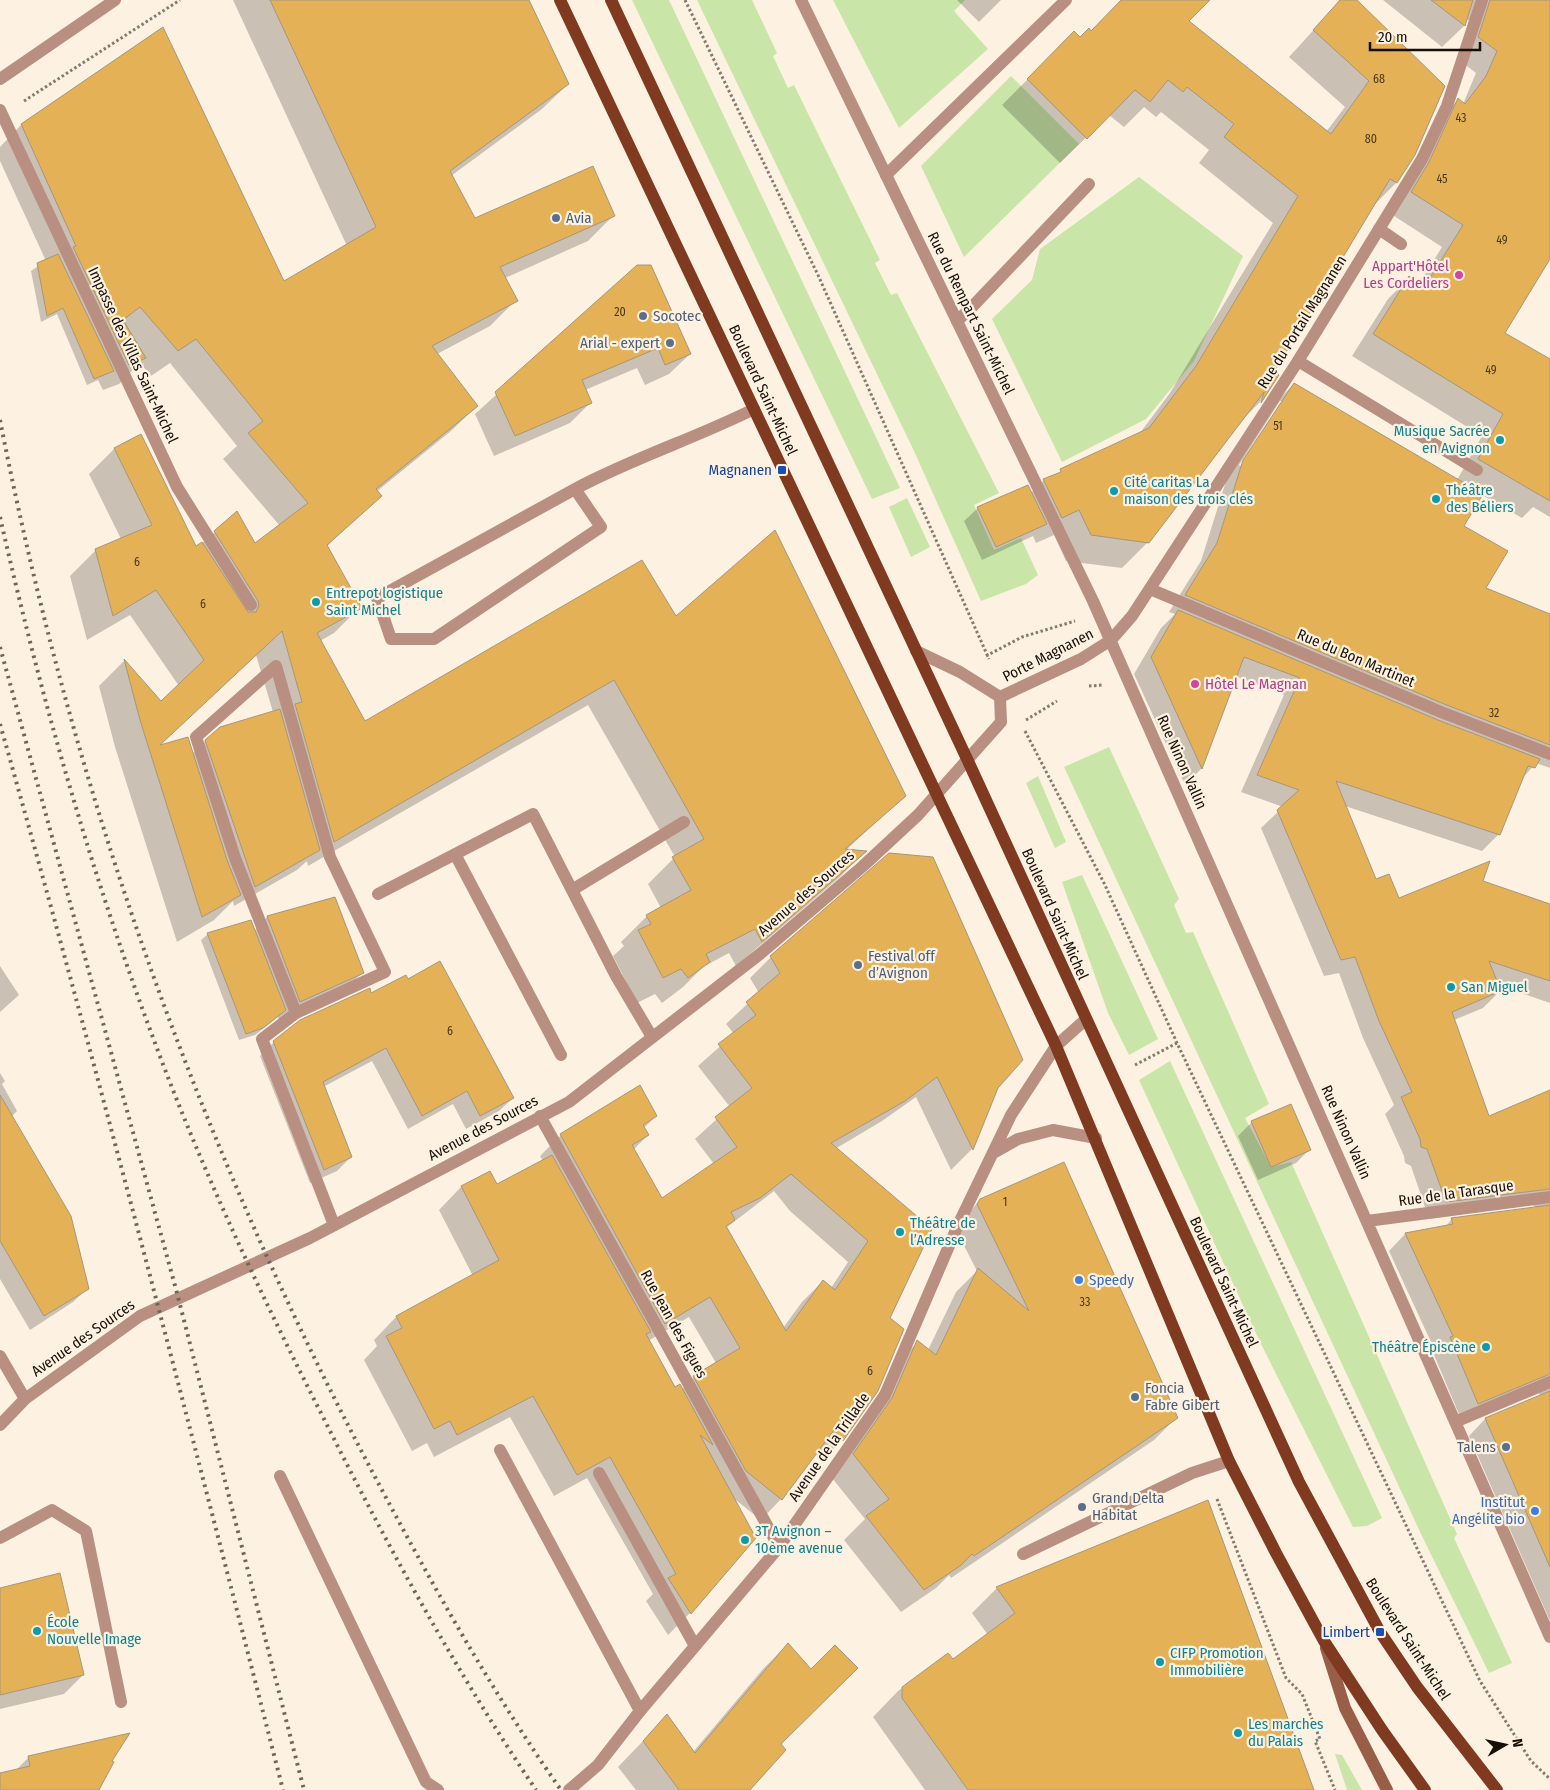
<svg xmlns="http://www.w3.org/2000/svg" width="1550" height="1790" viewBox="0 0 1550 1790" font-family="'Fira Sans Condensed',sans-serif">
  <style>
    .green { fill: #cae5a8 }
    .shadow { fill: #0003; fill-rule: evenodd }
    .building { fill: #e4b156; stroke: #a5967d; fill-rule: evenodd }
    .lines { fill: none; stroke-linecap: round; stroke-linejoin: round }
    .path { stroke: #847b6f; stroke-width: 3; stroke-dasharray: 2.5 2.5; stroke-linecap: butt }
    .lane { stroke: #b88f80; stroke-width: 12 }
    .street { stroke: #b88f80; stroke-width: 12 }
    .secondary { stroke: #985e48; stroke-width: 12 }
    .primary { stroke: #803a1f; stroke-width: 12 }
    .rail { stroke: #6e665b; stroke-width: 4; stroke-dasharray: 2.5 5; stroke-linecap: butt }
    .service-dot { fill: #5c6f8a; stroke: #fdf1e2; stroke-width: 2 }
    .hotel-dot { fill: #d1479c; stroke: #fdf1e2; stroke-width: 2 }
    .culture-dot { fill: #0f9aa8; stroke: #fdf1e2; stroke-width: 2 }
    .transit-dot { fill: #1a4fb4; stroke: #fdf1e2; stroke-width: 2 }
    .shop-dot { fill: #3f7fe0; stroke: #fdf1e2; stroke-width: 2 }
    .labels { text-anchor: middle; stroke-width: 4.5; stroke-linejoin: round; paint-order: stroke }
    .number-label { font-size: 12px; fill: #49381a }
    .service-label { font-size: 15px; fill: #4e5e75; stroke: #fdf1e2; text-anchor: start }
    .hotel-label { font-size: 15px; fill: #b23c85; stroke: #fdf1e2; text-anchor: end }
    .street-label { font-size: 15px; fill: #150f06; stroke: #fdf1e2 }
    .culture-label { font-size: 15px; fill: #0d838f; stroke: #fdf1e2; text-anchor: start }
    .transit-label { font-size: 15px; fill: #164399; stroke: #fdf1e2; text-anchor: end }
    .shop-label { font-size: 15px; fill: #366cbe; stroke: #fdf1e2; text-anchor: start }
  </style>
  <rect width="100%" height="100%" fill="#fdf1e2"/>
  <path class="green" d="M632 0H669L900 488 872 499Z
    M697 0H752L777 53 773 56 788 88 794 85 880 260 875 263 891 295 897 293 999 493 974 505 994 550 1021 538 1038 575 1026 584 981 601 914 451Z
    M833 0H965L954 11 988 49 899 128Z
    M1011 76 1079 144 964 257 921 166Z
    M1139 177 1243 256 1194 361 1146 419 1062 462 992 319 1032 280 1040 249Z
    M907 498 930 547 911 557 889 507Z
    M1109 747 1179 899 1174 905 1186 933 1193 932 1269 1104 1245 1118 1271 1167 1291 1162 1457 1534 1454 1538 1512 1663 1489 1673 1422 1536 1064 767Z
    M1038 776 1066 842 1055 848 1026 783Z
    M1082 875 1158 1039 1129 1055 1108 1013 1062 882Z
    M1170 1061 1382 1518 1367 1526 1353 1527 1259 1340 1139 1080Z
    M1335 1754 1342 1755 1362 1790H1347Z"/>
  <path class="shadow" d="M233 0H527L568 84 542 109 451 176 474 220 614 215 588 241 505 278 516 300 490 326 437 354 477 406 451 431 376 492 380 496 326 547 360 607 334 633 320 641 364 723 675 618 904 796 845 851 864 852 840 877 736 966 729 953 703 967 683 987 662 1003 655 994 637 1003 613 956 624 946 621 942 647 916 661 908 648 884 675 857 588 705 308 866 307 861 297 870 234 906 233 901 214 920 177 942 115 747 99 686 124 661 161 703 179 686 130 615 87 640 70 576 96 550 121 539 89 474 114 449 196 548 215 532 255 545 280 526 223 459 237 446 170 363 151 376 140 363 119 384 103 390 98 380 87 385 57 314 41 322 31 271 46 261 0 161V147L21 125 162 29 283 282 347 246ZM256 655 273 712 206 740 192 754 157 747Z
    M957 0H1001L979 22Z
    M1123 0H1208L1187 21 1326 132 1345 107 1289 57 1341 0H1355L1396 183 1372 207 1273 372 1278 375 1260 402 1240 422 1148 542 1122 568 1066 561 1054 535 1036 543 1033 536 982 560 964 521 978 508 1030 494 1044 480 1055 476 1061 471 1140 433 1170 393 1273 223 1199 163 1209 150 1161 112 1156 117 1144 107 1124 127 1109 115 1060 163 1002 105 1074 33 1080 39 1091 32Z
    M1383 0H1550V256L1503 333 1548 360 1550 357V517L1533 507 1522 518 1482 495 1463 526 1485 588 1550 615V768L1536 763 1520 781 1499 834 1482 851 1345 806 1376 880 1398 900 1481 882 1550 905V1003L1498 985 1500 991 1483 1008 1454 1020 1488 1118 1550 1092V1621L1469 1436 1485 1419 1542 1396 1534 1390 1461 1419 1434 1355 1436 1353 1389 1251 1405 1234 1445 1227 1452 1219 1538 1208 1532 1205 1429 1219 1411 1166 1405 1163 1404 1156 1385 1114 1394 1105 1363 1038 1339 973 1324 976 1261 828 1283 807 1241 792 1284 695 1235 676 1201 769 1185 785 1134 674 1161 628 1175 614 1169 612 1201 561 1227 478 1277 401 1294 384 1457 480 1482 436 1352 356 1388 299 1409 278 1419 284 1442 247 1391 214 1437 121 1458 100 1463 104 1476 73 1458 59 1469 21 1466 18 1464 26 1442 47ZM1280 401H1283L1241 466 1239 465Z
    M638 266 690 354 669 374 645 385 637 368 585 390 590 403 570 423 494 456 475 414Z
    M334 898 362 973 342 993 280 1022 278 1017 255 1035 239 1040 201 940 208 934 254 931 267 917Z
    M771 957 997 1087 971 1150 951 1170 916 1097 882 1121 835 1149 931 1230 889 1318 877 1390 842 1440 822 1461 815 1453 781 1499 761 1520 732 1497 754 1538 690 1613 668 1635 646 1601 653 1594 587 1478 554 1496 510 1417 434 1457 427 1443 412 1451 364 1360 377 1346 374 1340 396 1317 473 1276 439 1210 461 1187 489 1173 496 1185 543 1161 540 1156 561 1135 656 1116 644 1128 648 1135 633 1150 662 1200 714 1164 695 1139 730 1107 698 1066 734 1034 726 1024 759 993 750 978ZM774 1191 790 1211 848 1262 831 1288 823 1281 802 1302 783 1328 726 1228ZM689 1317 716 1363 694 1377 681 1390 674 1389 648 1341Z
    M0 966 19 995 0 1012Z
    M371 995 513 1098 499 1111 466 1129 453 1104 408 1129 372 1061 323 1087 351 1157 337 1171 310 1183 260 1056 274 1042Z
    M0 1073 5 1081 2 1084 17 1111 11 1117 88 1288 73 1302 30 1330 0 1279Z
    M1252 1122 1310 1149 1296 1163 1258 1180 1238 1136Z
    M980 1200 1176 1418 1154 1440 951 1578 949 1575 936 1588 901 1612 844 1540 865 1519 832 1478 895 1364 918 1342 928 1350 956 1292 977 1271 955 1228Z
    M997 1588 1312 1790H925L873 1717 898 1691 948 1655 953 1661 988 1635 972 1613Z
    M0 1589 83 1675 64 1694 0 1709Z
    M788 1644 780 1744 748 1790H636L618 1767 667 1716 693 1752 763 1669Z
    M127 1735 110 1762 98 1790H3L2 1784 28 1758Z"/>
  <path class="building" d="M270 0H529L569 84 450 171 475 218 593 166 615 216 500 267 518 301 432 346 478 406 376 489 382 496 327 545 362 608 317 633 365 721 642 560 676 616 775 530 906 796 845 849 867 851 762 942 755 929 706 954 710 962 688 978 681 969 663 978 638 930 651 924 646 915 691 890 672 857 704 839 614 680 334 842 295 704 302 702 282 631 160 745 188 737 227 860 241 895 202 917 140 720 124 659 161 701 204 660 156 590 113 616 95 549 152 525 114 448 141 434 196 546 202 542 248 612H256L259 605 258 601 214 531 237 511 255 543 308 503 248 433 263 421 196 339 178 351 140 307 123 320 146 358 129 365 73 247 76 246 21 124 163 27 284 281 376 227Z
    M1121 0H1210L1189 21 1331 134 1369 81 1313 30 1340 0H1357L1445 86 1415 155 1397 183 1390 179 1274 372 1279 375 1261 403 1264 392 1149 543 1091 535 1079 510 1062 518 1043 479 1061 472 1060 469 1149 428 1196 366 1298 196 1224 137 1234 124 1187 87 1183 92 1168 80 1150 102 1135 90 1087 139 1027 79 1074 31 1080 37 1089 28 1091 31Z
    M1431 0H1473L1465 26Z
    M1490 0H1550V259L1505 333 1550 359V501L1478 459 1503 414 1373 334 1409 276 1425 286 1463 225 1411 192 1429 162 1458 98 1465 104 1486 76 1497 51 1478 37Z
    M58 254 114 371 94 379 63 308 47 316 37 263Z
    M637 265H651L691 354 665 365 658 348 582 380 592 403 515 436 495 392Z
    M1294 383 1483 494 1464 526 1508 551 1486 588 1550 614V745L1444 704 1185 595 1217 543 1243 460Z
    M1028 485 1047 524 996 547 977 507Z
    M1178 610 1438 720 1540 759 1535 768 1528 766 1500 835 1336 781 1376 879 1389 874 1399 898 1490 861 1483 881 1550 904V981L1489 961 1501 991 1452 1012 1489 1116 1550 1090V1189L1446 1202 1427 1149 1421 1147 1420 1139 1401 1097 1412 1092 1379 1021 1355 957 1341 960 1277 810 1299 790 1257 775 1300 678 1244 657 1202 769 1151 657Z
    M280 709 320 850 255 887 205 740 220 727Z
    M889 853 933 857 1023 1060 998 1088 973 1150 937 1077 905 1101 831 1143 932 1229 890 1318 904 1329 878 1391 843 1441 834 1430 782 1500 746 1471 693 1376 740 1348 710 1297 665 1324 560 1134 640 1085 657 1116 643 1125 649 1135 632 1145 662 1198 737 1147 715 1117 752 1088 718 1044 756 1015 746 1002 780 973 770 956ZM791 1174 868 1241 835 1290 823 1280 786 1331 726 1226 735 1220 731 1212 760 1198Z
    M335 897 364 973 300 1002 267 916Z
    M251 920 286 1010 263 1028 246 1034 207 933Z
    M440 961 514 1098 480 1116 467 1091 422 1116 386 1048 323 1082 352 1157 324 1170 273 1041 300 1020 370 988 371 993 406 975 408 979Z
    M0 1095 71 1216 89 1289 44 1316 0 1241Z
    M1291 1104 1311 1150 1271 1167 1251 1121Z
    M552 1155 651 1332 646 1334 675 1387 680 1384 713 1445 700 1435 756 1538 691 1614 668 1578 676 1574 610 1457 577 1475 533 1396 457 1435 450 1421 434 1429 386 1336 402 1328 396 1316 499 1260 461 1186 490 1171 497 1184Z
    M1064 1162 1178 1418 974 1556 972 1554 960 1566 924 1590 866 1516 889 1499 853 1454 892 1398 917 1340 936 1355 978 1268 1029 1311 977 1204 980 1199Z
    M1550 1205V1374L1478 1404 1450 1337 1453 1336 1405 1233 1453 1224 1451 1218Z
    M1550 1391V1567L1485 1418Z
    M1208 1500 1314 1790H968L902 1698V1687L948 1653 953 1659 1015 1613 996 1587Z
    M60 1573 84 1675 0 1695V1588Z
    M788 1643 811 1669 835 1645 858 1668 781 1744 786 1750 750 1790H679L643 1741 667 1714 695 1753Z
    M130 1733 112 1761 114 1762 99 1790H0V1773L30 1766 28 1756Z"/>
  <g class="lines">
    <path class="path" d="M685 0 818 275 989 659
      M24 101 180 0
      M986 656 1022 637 1075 621
      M1089 686 1103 685
      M1026 720 1057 701
      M1025 731 1104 883 1177 1043 1480 1681 1531 1761 1550 1779
      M1135 1065 1177 1043
      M1217 1499 1286 1678 1302 1694 1320 1739 1315 1741 1335 1790"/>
    <path class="lane" d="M886 175 1066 0
      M1379 229 1401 244
      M957 321 972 307 1089 184
      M1298 361 1477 470
      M575 489 601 527 434 639H391L377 598 575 489C633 458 696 438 754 409
      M455 854 561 1055
      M572 890 684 822
      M378 894 533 814 616 976 652 1037
      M296 1013 385 972 330 857 276 666 196 737 235 858 296 1013 262 1039 334 1225
      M500 1450 640 1711
      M599 1473 695 1646
      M280 1476 426 1782 438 1790
      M0 1538 52 1510 86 1531 121 1702
      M1023 1554 1192 1473 1229 1461"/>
    <path class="street" d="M801 0 1093 601 1550 1637
      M0 79 115 0
      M0 110 177 487 251 605
      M1150 589 1441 712 1550 754
      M916 651 960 672 1000 697
      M1000 697 1081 659 1111 640 1132 616 1298 361 1422 159 1447 106 1482 0
      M540 1116 779 1547
      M995 1152 1018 1139 1053 1130 1096 1138
      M1367 1221 1550 1197
      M0 1356 25 1399
      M1455 1422 1550 1382
      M0 1425 25 1399 140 1316 310 1238 569 1102 760 954 862 867 918 815 1001 722 1000 697
      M569 1790 598 1765 640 1711 779 1547 885 1395 958 1225 1011 1115 1056 1046 1085 1020"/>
    <path class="secondary" d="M1326 1648 1345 1708 1387 1790"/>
    <path class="primary" d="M560 0 1056 1046 1229 1461 1276 1553 1324 1641 1382 1730 1425 1790
      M611 0 968 761 1299 1482 1380 1632 1417 1687 1497 1790"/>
    <path class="rail" d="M0 420C72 788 198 1143 374 1475 430 1581 492 1692 561 1790
      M0 517C44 711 99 900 171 1085 216 1200 269 1311 325 1421 388 1547 457 1673 536 1790
      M0 647 177 1293 304 1790
      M0 724C100 1078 192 1434 283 1790"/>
  </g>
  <g class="service-dot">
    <circle cx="556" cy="218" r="5"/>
    <circle cx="643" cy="316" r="5"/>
    <circle cx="670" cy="343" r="5"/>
    <circle cx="858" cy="965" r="5"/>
    <circle cx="1135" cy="1397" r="5"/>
    <circle cx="1506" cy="1447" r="5"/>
    <circle cx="1082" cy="1507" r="5"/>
  </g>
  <g class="hotel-dot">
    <circle cx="1459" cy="275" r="5"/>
    <circle cx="1195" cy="684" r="5"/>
  </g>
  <g class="culture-dot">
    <circle cx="1500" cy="440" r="5"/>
    <circle cx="1114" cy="491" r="5"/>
    <circle cx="1436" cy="499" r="5"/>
    <circle cx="316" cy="602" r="5"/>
    <circle cx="1451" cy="987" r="5"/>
    <circle cx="900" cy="1232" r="5"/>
    <circle cx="1486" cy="1347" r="5"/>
    <circle cx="745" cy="1540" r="5"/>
    <circle cx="37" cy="1631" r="5"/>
    <circle cx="1160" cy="1662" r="5"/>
    <circle cx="1238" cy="1733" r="5"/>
  </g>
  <g class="transit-dot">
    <rect x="777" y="465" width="10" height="10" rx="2.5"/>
    <rect x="1375" y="1627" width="10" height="10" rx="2.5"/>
  </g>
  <g class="shop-dot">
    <circle cx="1079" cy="1280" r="5"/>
    <circle cx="1535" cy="1511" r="5"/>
  </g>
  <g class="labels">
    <g class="number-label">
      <text x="1379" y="83">68</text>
      <text x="1461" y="122">43</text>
      <text x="1371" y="143">80</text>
      <text x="1442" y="183">45</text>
      <text x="1502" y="244">49</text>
      <text x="620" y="316">20</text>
      <text x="1491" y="374">49</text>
      <text x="1278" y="430">51</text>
      <text x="137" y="566">6</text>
      <text x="203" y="608">6</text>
      <text x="1494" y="717">32</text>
      <text x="450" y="1035">6</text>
      <text x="1005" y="1206">1</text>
      <text x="1085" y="1306">33</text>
      <text x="870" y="1375">6</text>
    </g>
    <g class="service-label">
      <text x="566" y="223">Avia</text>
      <text x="653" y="321">Socotec</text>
      <text x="660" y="348" text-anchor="end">Arial - expert</text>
      <text x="868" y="961">Festival off<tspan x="868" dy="17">d’Avignon</tspan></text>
      <text x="1145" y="1393">Foncia<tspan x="1145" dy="17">Fabre Gibert</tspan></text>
      <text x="1496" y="1452" text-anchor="end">Talens</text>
      <text x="1092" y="1503">Grand Delta<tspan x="1092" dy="17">Habitat</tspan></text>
    </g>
    <g class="hotel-label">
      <text x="1449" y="271">Appart'Hôtel<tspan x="1449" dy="17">Les Cordeliers</tspan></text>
      <text x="1205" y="689" text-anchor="start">Hôtel Le Magnan</text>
    </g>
    <g class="street-label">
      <text transform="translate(971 313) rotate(64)" y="5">Rue du Rempart Saint-Michel</text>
      <text transform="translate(1302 322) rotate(-58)" y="5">Rue du Portail Magnanen</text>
      <text transform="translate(133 355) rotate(65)" y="5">Impasse des Villas Saint-Michel</text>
      <text transform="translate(763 390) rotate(65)" y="5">Boulevard Saint-Michel</text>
      <text transform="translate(1048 655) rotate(-27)" y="5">Porte Magnanen</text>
      <text transform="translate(1356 658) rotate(23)" y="5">Rue du Bon Martinet</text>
      <text transform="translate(1182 762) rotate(66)" y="5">Rue Ninon Vallin</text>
      <text transform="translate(806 893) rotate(-41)" y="5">Avenue des Sources</text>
      <text transform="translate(1055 914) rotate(66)" y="5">Boulevard Saint-Michel</text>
      <text transform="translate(483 1128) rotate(-28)" y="5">Avenue des Sources</text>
      <text transform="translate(1346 1132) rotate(66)" y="5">Rue Ninon Vallin</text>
      <text transform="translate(1456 1193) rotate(-8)" y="5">Rue de la Tarasque</text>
      <text transform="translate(1224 1282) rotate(65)" y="5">Boulevard Saint-Michel</text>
      <text transform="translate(674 1324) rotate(61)" y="5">Rue Jean des Figues</text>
      <text transform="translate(83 1338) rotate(-35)" y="5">Avenue des Sources</text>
      <text transform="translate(829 1447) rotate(-55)" y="5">Avenue de la Trillade</text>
      <text transform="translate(1408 1639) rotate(57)" y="5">Boulevard Saint-Michel</text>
    </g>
    <g class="culture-label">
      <text x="1490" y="436" text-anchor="end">Musique Sacrée<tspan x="1490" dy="17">en Avignon</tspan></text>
      <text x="1124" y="487">Cité caritas La<tspan x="1124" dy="17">maison des trois clés</tspan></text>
      <text x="1446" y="495">Théâtre<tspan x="1446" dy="17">des Béliers</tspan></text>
      <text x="326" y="598">Entrepot logistique<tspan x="326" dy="17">Saint Michel</tspan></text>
      <text x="1461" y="992">San Miguel</text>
      <text x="910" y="1228">Théâtre de<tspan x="910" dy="17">l’Adresse</tspan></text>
      <text x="1476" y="1352" text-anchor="end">Théâtre Épiscène</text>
      <text x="755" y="1536">3T Avignon –<tspan x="755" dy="17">10ème avenue</tspan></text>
      <text x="47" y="1627">École<tspan x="47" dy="17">Nouvelle Image</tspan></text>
      <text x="1170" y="1658">CIFP Promotion<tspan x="1170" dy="17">Immobilière</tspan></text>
      <text x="1248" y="1729">Les marches<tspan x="1248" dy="17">du Palais</tspan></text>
    </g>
    <g class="transit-label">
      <text x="772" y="475">Magnanen</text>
      <text x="1370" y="1637">Limbert</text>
    </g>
    <g class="shop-label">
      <text x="1089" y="1285">Speedy</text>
      <text x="1525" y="1507" text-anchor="end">Institut<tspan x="1525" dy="17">Angélite bio</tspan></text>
    </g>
  </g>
  <g transform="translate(1505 1745) rotate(81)" stroke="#fdf1e2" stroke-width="4" paint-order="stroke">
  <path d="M0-4L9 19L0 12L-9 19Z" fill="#150f06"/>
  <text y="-8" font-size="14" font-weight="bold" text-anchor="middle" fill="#150f06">N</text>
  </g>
  <path d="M1370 42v8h110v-8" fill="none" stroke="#150f06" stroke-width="2.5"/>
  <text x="1378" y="42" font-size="15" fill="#150f06" stroke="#fdf1e2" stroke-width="4" paint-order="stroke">20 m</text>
</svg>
